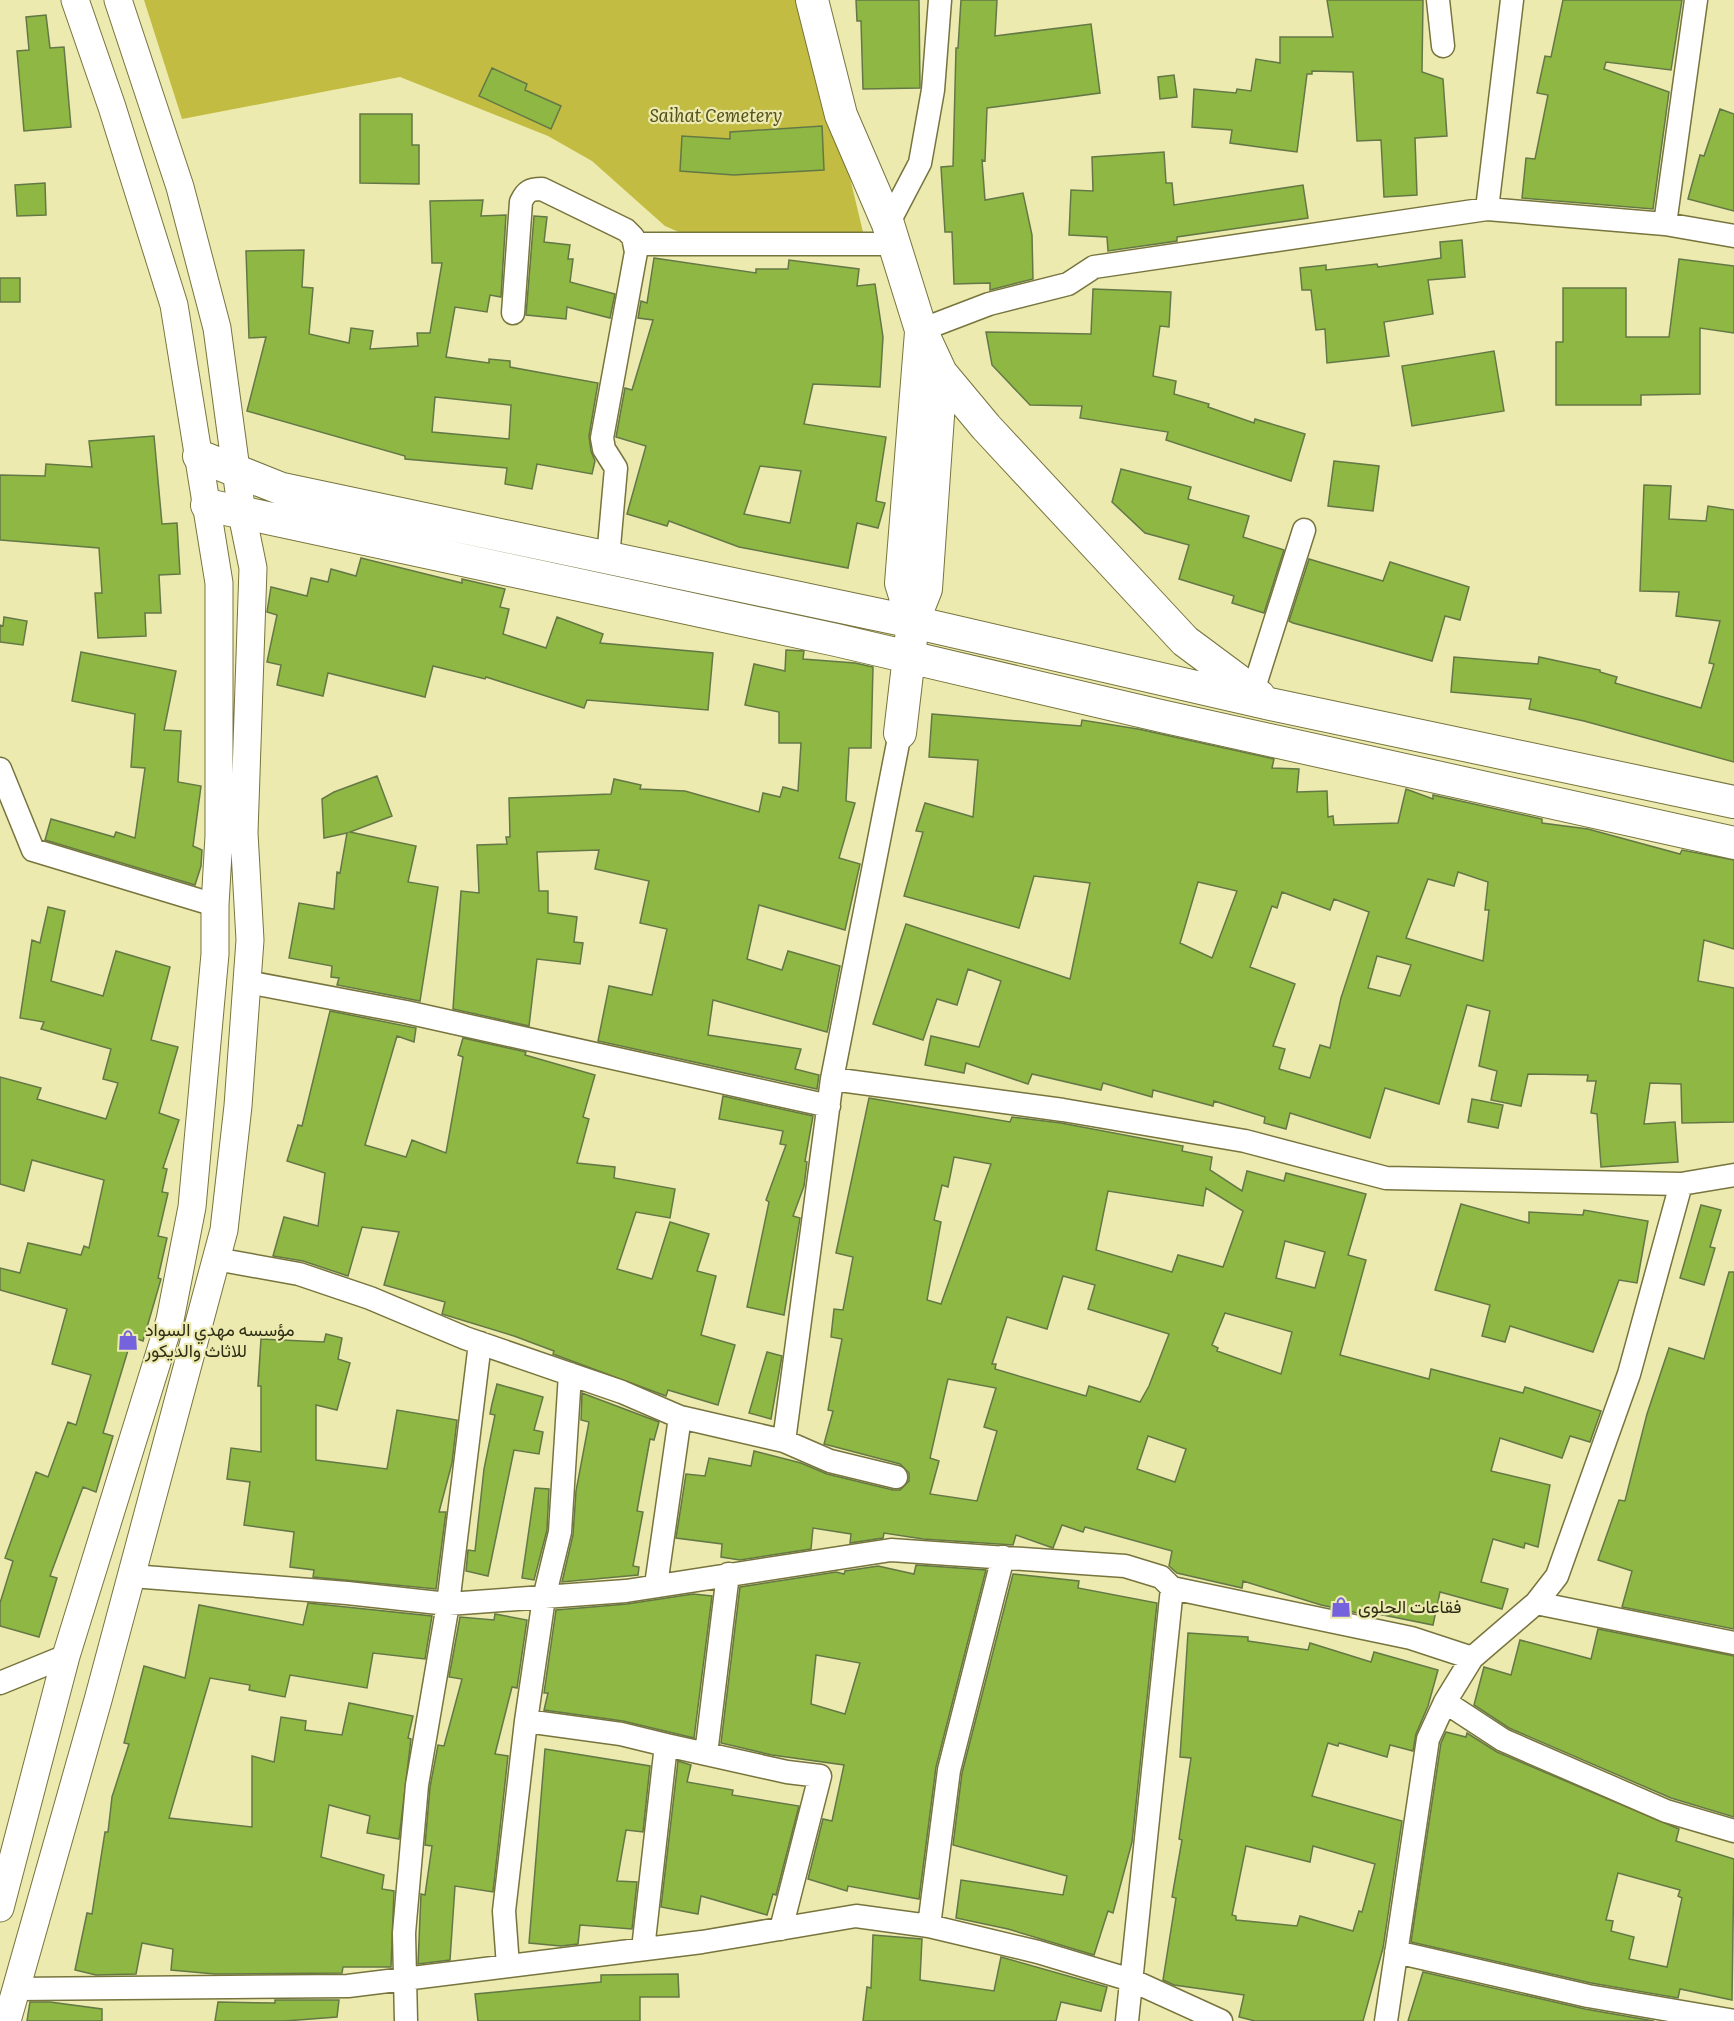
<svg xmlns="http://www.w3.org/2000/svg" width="1734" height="2021" viewBox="0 0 1734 2021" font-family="Literata,Vazirmatn,serif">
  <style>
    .green { fill: #c2bc42 }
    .building { fill: #8eb743; stroke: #647846; stroke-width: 1.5; fill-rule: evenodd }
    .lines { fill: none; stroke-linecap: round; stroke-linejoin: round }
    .minor-casing { stroke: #77743d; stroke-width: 25 }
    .tertiary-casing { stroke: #77743d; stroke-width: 29 }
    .secondary-casing { stroke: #77743d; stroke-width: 34 }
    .minor { stroke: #fff; stroke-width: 22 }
    .tertiary { stroke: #fff; stroke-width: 27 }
    .secondary { stroke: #fff; stroke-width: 32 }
    .labels { text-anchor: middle; stroke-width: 4.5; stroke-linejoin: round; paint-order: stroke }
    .park-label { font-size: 18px; font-style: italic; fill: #55521e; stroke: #eceaaf }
    .poi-label { font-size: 18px; fill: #2f2e16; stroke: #eceaaf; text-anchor: start }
  </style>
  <rect width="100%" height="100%" fill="#eceaaf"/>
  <path class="green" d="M144 0H807L864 236 697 240 665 226 592 161 548 136 400 77 182 119Z"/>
  <path class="building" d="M856 0H919L920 88 863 89 861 21H857Z
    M961 0H997L995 36 1091 24 1100 93 987 108 985 161 982 160 985 200 1023 193 1032 235 1033 279 990 290V283L954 284 952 232H945L941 167 953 166 956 48H958Z
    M1327 0H1423L1422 72 1443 79 1447 136 1415 138 1417 195 1384 197 1381 140 1357 141 1353 72 1312 71V74H1307L1297 152 1230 143 1232 130 1192 127 1194 89 1236 93 1237 89 1251 91 1256 59 1280 63V37H1333Z
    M1563 0H1682L1671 70 1606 62 1604 69 1669 92 1653 209 1522 198 1526 158 1535 159 1548 95 1537 93 1545 56 1551 57Z
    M46 15 50 48 64 47 71 127 24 131 17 51 29 50 26 17Z
    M492 68 527 84 525 90 561 106 551 129 479 96Z
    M1174 75 1177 97 1160 99 1158 77Z
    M1720 109 1734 114V211L1688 199 1700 155 1704 156Z
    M360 114H412V145H419V184L360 183Z
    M822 126 824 170 734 175 680 171 682 136 730 139V132Z
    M1164 152 1166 183H1172L1174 205 1303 185 1308 218 1177 237V241L1108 251 1107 237 1069 235 1071 190 1093 191 1092 157Z
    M45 183 46 215 17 216 15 185Z
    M483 200 481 216 506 215 501 297 490 295 487 312 455 307 446 357 489 363V359L510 361V367L598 383 589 436 591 451 595 461 592 474 537 464 532 489 505 484 507 468 405 459V456L247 411 266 337 249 338 246 251 304 250 302 287 313 288 309 334 349 343 351 328 373 331 370 349 418 346 417 333H430L442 263H432L430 201ZM435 397 511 405 509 439 432 432Z
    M534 216 547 217 544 242 570 245 568 259H573L570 282 615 294 610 318 567 307 566 319 526 315Z
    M1462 240 1465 277 1428 280 1433 314 1384 322 1389 356 1327 363 1325 329 1316 330 1311 290H1302L1300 268 1326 265V270L1377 264 1378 267 1441 258 1440 242Z
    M654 258 756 273V269H788L789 260 859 269 857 286 875 284 883 337 880 387 813 384 804 424 886 437 876 501 885 503 878 528 857 523 848 568 739 547 669 521 667 526 627 514 646 446 616 437 625 388 632 390 653 320 638 318 641 301 647 303ZM760 466 801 471 790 523 744 514Z
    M1679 259 1734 266V333L1700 328V394L1641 395V405H1556V342H1563V288H1626V337H1669Z
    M0 278H20V302H0Z
    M1093 289 1171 292 1169 327 1160 326 1153 376 1176 381 1174 394 1209 404 1208 407 1254 423 1255 419 1305 434 1291 481 1166 440 1168 432 1080 418 1082 406 1030 405 992 365 986 332 1091 334Z
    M1494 351 1504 411 1412 426 1402 366Z
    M154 436 162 524 177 523 180 574 159 575 161 613H145L146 636 98 638 95 593H102L99 548 0 540V475L45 476 46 464 92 467 89 441Z
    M1334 461 1379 466 1373 511 1328 506Z
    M1121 469 1191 487 1188 499 1249 516 1243 537 1284 550 1264 613 1232 603 1234 596 1179 579 1189 545 1145 533 1112 502Z
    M1644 485 1671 486 1669 519 1706 521 1708 506 1734 510V762L1584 721 1529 709 1531 699 1451 692 1454 657 1538 664 1539 657 1600 670V672L1617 677 1615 683 1701 708 1714 664 1709 663 1720 621 1676 616 1679 592 1640 591Z
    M361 558 462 583V579L505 589 500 607 509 609 503 634 546 648 557 617 603 634 600 643 713 653 708 710 587 700 584 708 486 677 485 679 433 666 425 697 328 673 323 696 277 685 281 665 267 662 277 615 267 612 271 587 307 596 311 578 328 582 331 569 356 576Z
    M1309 559 1383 581 1390 562 1469 587 1460 620 1445 616 1432 661 1293 623 1289 621Z
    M4 617 27 621 23 645 0 642V625L3 626Z
    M786 650 804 651 803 659 855 663 873 667 871 748H849L846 801 855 803 839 858 860 864 845 930 759 905 747 959 782 970 788 951 840 966 828 1028 827 1032 713 1000 708 1035 801 1049 795 1069 819 1075 817 1089 598 1041 609 986 652 995 667 929 640 923 649 881 595 869 599 850 537 852 539 891H548V913L577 917 574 942 583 943 580 964 537 959 529 1026 453 1009 461 891 479 893 477 845 507 844 506 837H510L509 798 611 794 614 779 641 785 640 789 685 791 759 812 763 793 780 797 783 787 798 791 801 743H779V712L745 705 754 664 785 671Z
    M81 652 176 671 164 730 181 731 178 782 201 786 193 846 202 850 201 866 195 885 45 840 51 819 114 837 116 832 135 838 145 768 131 767 135 714 72 701Z
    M932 714 1081 726 1082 720 1138 729 1274 759 1272 768 1299 769 1297 792 1327 791 1328 817 1333 816 1334 825 1398 823 1406 789 1433 799V795L1542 819V823L1588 829 1680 854 1682 850 1734 860V949L1704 940 1698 981 1734 988V1122L1682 1123 1681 1084 1650 1083 1644 1124 1675 1122 1678 1162 1601 1167 1597 1114 1591 1113 1596 1081H1587L1588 1075 1528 1074 1521 1106 1491 1100 1497 1071 1479 1066 1490 1011 1467 1005 1439 1104 1385 1088 1370 1138 1290 1113 1286 1129 1264 1123 1265 1117 1214 1101 1213 1106 1153 1090 1152 1097 1103 1083 1101 1090 1032 1074 1028 1084 966 1063 964 1073 925 1065 931 1036 979 1047 1001 981 968 969 957 1005 937 999 923 1040 873 1024 906 924 1070 979 1090 883 1034 876 1019 928 904 896 923 832 916 831 925 803 973 817 978 760 929 757ZM1458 872 1488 882 1485 910H1489L1483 961 1406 938 1428 879 1454 886ZM1198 882 1237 891 1212 958 1180 943ZM1282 892 1330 910 1334 899 1369 912 1341 998 1330 1048 1320 1045 1310 1078 1279 1069 1285 1049 1273 1046 1295 984 1250 967 1272 906 1277 908ZM1377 956 1411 965 1400 996 1368 988Z
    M377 776 392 816 350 832 416 846 408 882 438 887 420 1001 337 985 339 978 331 977 332 966 289 958 299 903 334 909 337 872 340 873 347 833 324 838 322 799 334 792Z
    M48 907 65 911 51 981 103 996 116 951 170 967 151 1040 178 1047 159 1113 179 1120 163 1168 167 1169 162 1192 168 1193 158 1236 167 1238 158 1278 161 1279 143 1341 132 1337 103 1433 113 1436 96 1492 83 1487 50 1576 57 1578 39 1637 0 1626V1603L13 1561 5 1558 36 1472 48 1477 68 1422 76 1425 91 1375 52 1364 67 1309 0 1290V1268L20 1273 28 1243 81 1255 84 1246 89 1248 104 1180 32 1160 24 1191 0 1184V1077L41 1088 37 1099 106 1119 118 1083 103 1079 111 1049 41 1029 44 1022 20 1018 32 940 40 943Z
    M330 1011 416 1028 414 1042 397 1036 365 1145 406 1157 412 1140 446 1153 463 1057 458 1055 463 1038 526 1052 525 1055 595 1075 583 1117 589 1119 577 1163 615 1167 614 1178 675 1189 670 1218 636 1212 617 1269 652 1279 670 1222 709 1234 697 1271 716 1276 701 1335 735 1345 718 1405 668 1390 666 1396 553 1354 554 1351 514 1336 442 1314 445 1302 384 1285 399 1232 362 1227 348 1276 303 1261 273 1256 284 1217 318 1226 325 1173 287 1161 298 1125 302 1126Z
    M723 1096 813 1116 805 1161 807 1162 804 1186 793 1216 800 1218 784 1315 747 1307 769 1202 766 1200 786 1145 780 1144 783 1131 719 1119Z
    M869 1098 1010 1122 1012 1117 1061 1123 1183 1146 1182 1151 1212 1157 1210 1170 1242 1191 1247 1171 1284 1181 1286 1173 1366 1194 1348 1255 1366 1260 1340 1355 1429 1379 1431 1369 1523 1393 1525 1387 1601 1411 1590 1442 1570 1436 1562 1458 1500 1438 1491 1471 1550 1485 1538 1547 1525 1543 1524 1548 1493 1539 1481 1582 1508 1589 1502 1609 1440 1592 1433 1625 1363 1611V1614L1321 1605 1243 1581 1242 1588 1177 1573 1169 1566 1172 1551 1085 1527 1083 1532 1062 1525 1053 1548 1016 1535 1013 1545 923 1539 884 1533 883 1538 850 1543 851 1534 813 1528 811 1549 740 1560 721 1557 722 1544 676 1538 686 1474 705 1476 709 1458 751 1466 754 1451 801 1463 827 1474 893 1490H900L909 1481V1473L900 1464 824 1444 833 1411 828 1410 842 1339 831 1337 834 1309 843 1310 853 1257 836 1253ZM954 1157 991 1164 941 1304 927 1300 941 1222 934 1220 942 1185 948 1187ZM1206 1188 1243 1211 1223 1267 1178 1255 1172 1272 1096 1250 1108 1191 1203 1206ZM1285 1241 1325 1252 1315 1288 1276 1278ZM1063 1276 1095 1285 1088 1309 1169 1334 1149 1386 1140 1402 1089 1386 1086 1396 995 1369 996 1364H992L1007 1317 1047 1329ZM1225 1313 1292 1332 1281 1374 1217 1351 1218 1348 1212 1345ZM948 1379 996 1388 984 1427 997 1431 977 1501 930 1494 939 1461 930 1458ZM1148 1436 1186 1449 1175 1482 1137 1469Z
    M1472 1099 1503 1105 1498 1128 1468 1122Z
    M1461 1204 1529 1223V1212L1583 1215 1584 1210 1648 1221 1637 1283 1619 1280 1593 1352 1510 1326 1505 1342 1482 1336 1490 1305 1435 1290Z
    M1701 1205 1721 1210 1710 1247 1715 1248 1704 1285 1680 1278Z
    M1729 1272H1734V1629L1622 1607 1632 1571 1598 1560 1619 1500 1625 1501 1647 1414 1669 1348 1704 1359Z
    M326 1334 342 1338 338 1359 350 1363 337 1410 316 1405V1460L387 1469 397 1410 457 1420 452 1463 439 1512H446L436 1589 313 1577 314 1570 290 1567 294 1532 244 1525 250 1482 227 1479 231 1448 261 1452V1386H258L261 1339 324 1342Z
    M767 1352 782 1356 771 1419 749 1413Z
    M497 1384 543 1397 534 1430 543 1432 539 1454 514 1450 488 1576 466 1571 468 1550 475 1551 484 1469 495 1415 490 1414 492 1404Z
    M582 1393 659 1422 654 1440 650 1439 637 1511 643 1512 633 1566 639 1567 638 1575 562 1582 573 1535 576 1491 589 1422 581 1420Z
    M535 1488 549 1489 547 1530 534 1580 522 1578Z
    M916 1565 986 1570 936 1767 919 1899 848 1886 847 1891 808 1879 823 1819 832 1821 844 1765 772 1755 721 1743 740 1587 836 1572 844 1574 845 1571 878 1566 914 1574ZM816 1655 860 1663 845 1714 811 1704Z
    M1013 1574 1079 1581 1078 1588 1157 1603 1132 1842 1113 1913 1108 1911 1094 1955 1008 1929 956 1918 961 1880 1063 1895 1067 1876 953 1845 962 1773Z
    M693 1594 712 1596 694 1738 623 1721 544 1710 548 1693H544L556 1610 627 1604Z
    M308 1603 432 1616 425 1659 373 1653 367 1688 290 1675 285 1697 249 1690 250 1685 210 1678 169 1818 252 1827V1756L274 1762 281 1717 306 1721 305 1730 342 1735 349 1703 413 1716 408 1738 411 1739 399 1839 367 1833 370 1816 329 1805 321 1857 384 1875 382 1889 394 1891 391 1967H343L342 1973 215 1974 171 1970 173 1949 142 1943 136 1974 96 1975 75 1970 87 1913 92 1914 105 1832H108L112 1797 129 1744 124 1743 144 1666 185 1678 199 1605 303 1625Z
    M495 1614 527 1620 517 1688 512 1687 495 1754 508 1756 493 1892 455 1886 450 1960 418 1964 421 1894 425 1895 432 1846 425 1845 430 1787 438 1745 444 1746 462 1679 449 1677 460 1617 494 1620Z
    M1598 1629 1734 1656V1817L1671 1798 1509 1728 1474 1705 1484 1667 1511 1675 1520 1640 1591 1659Z
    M1188 1633 1248 1637V1641L1308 1650 1310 1643 1371 1662 1374 1652 1438 1670 1428 1706 1416 1734 1413 1751 1390 1745 1387 1757 1339 1743 1338 1746 1328 1743 1312 1796 1402 1821 1383 1948 1363 2021H1255L1239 2017 1244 1995 1174 1985 1163 1980 1176 1898 1172 1897 1182 1840 1179 1839 1191 1758 1180 1757ZM1246 1846 1310 1862 1313 1846 1375 1864 1362 1912 1359 1911 1353 1931 1300 1916 1297 1926 1236 1920V1916L1232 1915Z
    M1446 1732 1466 1737 1467 1733 1497 1752 1679 1829 1676 1841 1734 1859 1732 2000 1680 1989 1678 1998 1591 1983 1411 1942 1441 1743ZM1618 1873 1680 1890 1678 1896 1682 1898 1667 1967 1629 1959 1634 1937 1611 1931 1613 1921 1606 1920Z
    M545 1749 650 1766 643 1832 626 1830 617 1881 637 1882 632 1929 580 1925 578 1944 561 1946 529 1943Z
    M678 1761 691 1765 687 1782 733 1790 732 1795 799 1806 776 1895 773 1894 767 1915 701 1896 698 1914 661 1907Z
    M873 1935 922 1939 920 1980 994 1991 1001 1957 1107 1987 1101 2011 1061 2002 1056 2021H863L867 1987 871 1988Z
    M1423 1972 1585 2009 1654 2021H1408Z
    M678 1974 679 1997H640V2021H478L475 1994 601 1982V1975Z
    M275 2000H339L337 2017 285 2021H215L218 2002 275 2003Z
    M30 2002H50L102 2009V2021H27Z"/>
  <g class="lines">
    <g class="minor-casing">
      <path id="minor" d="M1438 0 1443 46
        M1487 209 1512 0
        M888 224 920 163 933 90 940 0
        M1665 224 1696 0
        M636 244H894
        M513 313 521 202C526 191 530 189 542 189L626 230 633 237 636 252 602 438 604 449 616 468 608 558
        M921 330 989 304 1068 284 1094 267 1487 209 1665 224 1734 236
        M1253 691 1304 530
        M0 769 33 850 215 905
        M247 982 406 1012 829 1106
        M832 1079 1063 1110 1245 1141 1386 1178 1681 1184 1734 1175
        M216 1259 299 1274 370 1298 465 1338 622 1392 680 1417 784 1441 830 1461 896 1477
        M784 1441 832 1079 900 733
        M132 1576 347 1593 448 1604 626 1591 891 1550 1125 1566 1161 1577 1172 1588 1411 1638 1472 1658
        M656 1585 680 1417
        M1536 1603 1734 1643
        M0 1683 66 1656
        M1445 1702 1503 1740 1666 1811 1734 1831
        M526 1721 621 1734 666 1745
        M706 1754 728 1574
        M929 1926 949 1770 1003 1557
        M643 1949 666 1745 787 1772 820 1776 781 1929
        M1396 1952 1588 1996 1734 2021
        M508 1966 504 1911 526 1721 544 1598 560 1532 570 1374
        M16 1989 348 1986 702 1942 856 1916 929 1926 1038 1952 1131 1980 1221 2021
        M406 2021 404 1933 417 1785 448 1604 480 1343
        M1127 2021 1172 1588
        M1386 2021 1428 1739 1445 1702 1472 1658 1536 1603 1557 1576 1629 1374 1681 1184"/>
    </g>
    <g class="tertiary-casing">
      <path id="tertiary" d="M0 1908 66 1656 170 1320 192 1207 215 954V905L219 836V583L174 305 112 107 75 0
        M7 2021 98 1700 224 1230 238 1106 250 940 244 833 253 568 242 514 217 328 180 187 118 0"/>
    </g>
    <g class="secondary-casing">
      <path id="secondary" d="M812 0 841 115 888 224 921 330 941 373 986 427 1185 641 1259 696
        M199 456 282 489 913 622 1270 704 1734 802
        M207 505 836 640 1161 716 1734 843
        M913 622 901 583 921 332
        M900 733 913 622 926 589 941 373"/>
    </g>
    <use href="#minor" class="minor"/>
    <use href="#tertiary" class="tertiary"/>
    <use href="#secondary" class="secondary"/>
  </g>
  <defs>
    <g id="shop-bare" transform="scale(1.62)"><path d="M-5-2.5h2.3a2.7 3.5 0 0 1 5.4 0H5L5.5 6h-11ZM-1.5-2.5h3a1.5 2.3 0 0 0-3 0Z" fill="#7562dd" stroke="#eceaaf" stroke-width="2.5" paint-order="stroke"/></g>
  </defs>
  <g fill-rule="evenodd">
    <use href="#shop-bare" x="128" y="1340"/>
    <use href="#shop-bare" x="1341" y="1607"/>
  </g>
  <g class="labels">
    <g class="park-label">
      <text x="716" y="122">Saihat Cemetery</text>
    </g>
    <g class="poi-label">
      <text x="145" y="1336">مؤسسه مهدي السواد<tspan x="145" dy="21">للاثاث والديكور</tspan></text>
      <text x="1358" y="1613">فقاعات الحلوى</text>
    </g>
  </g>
</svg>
